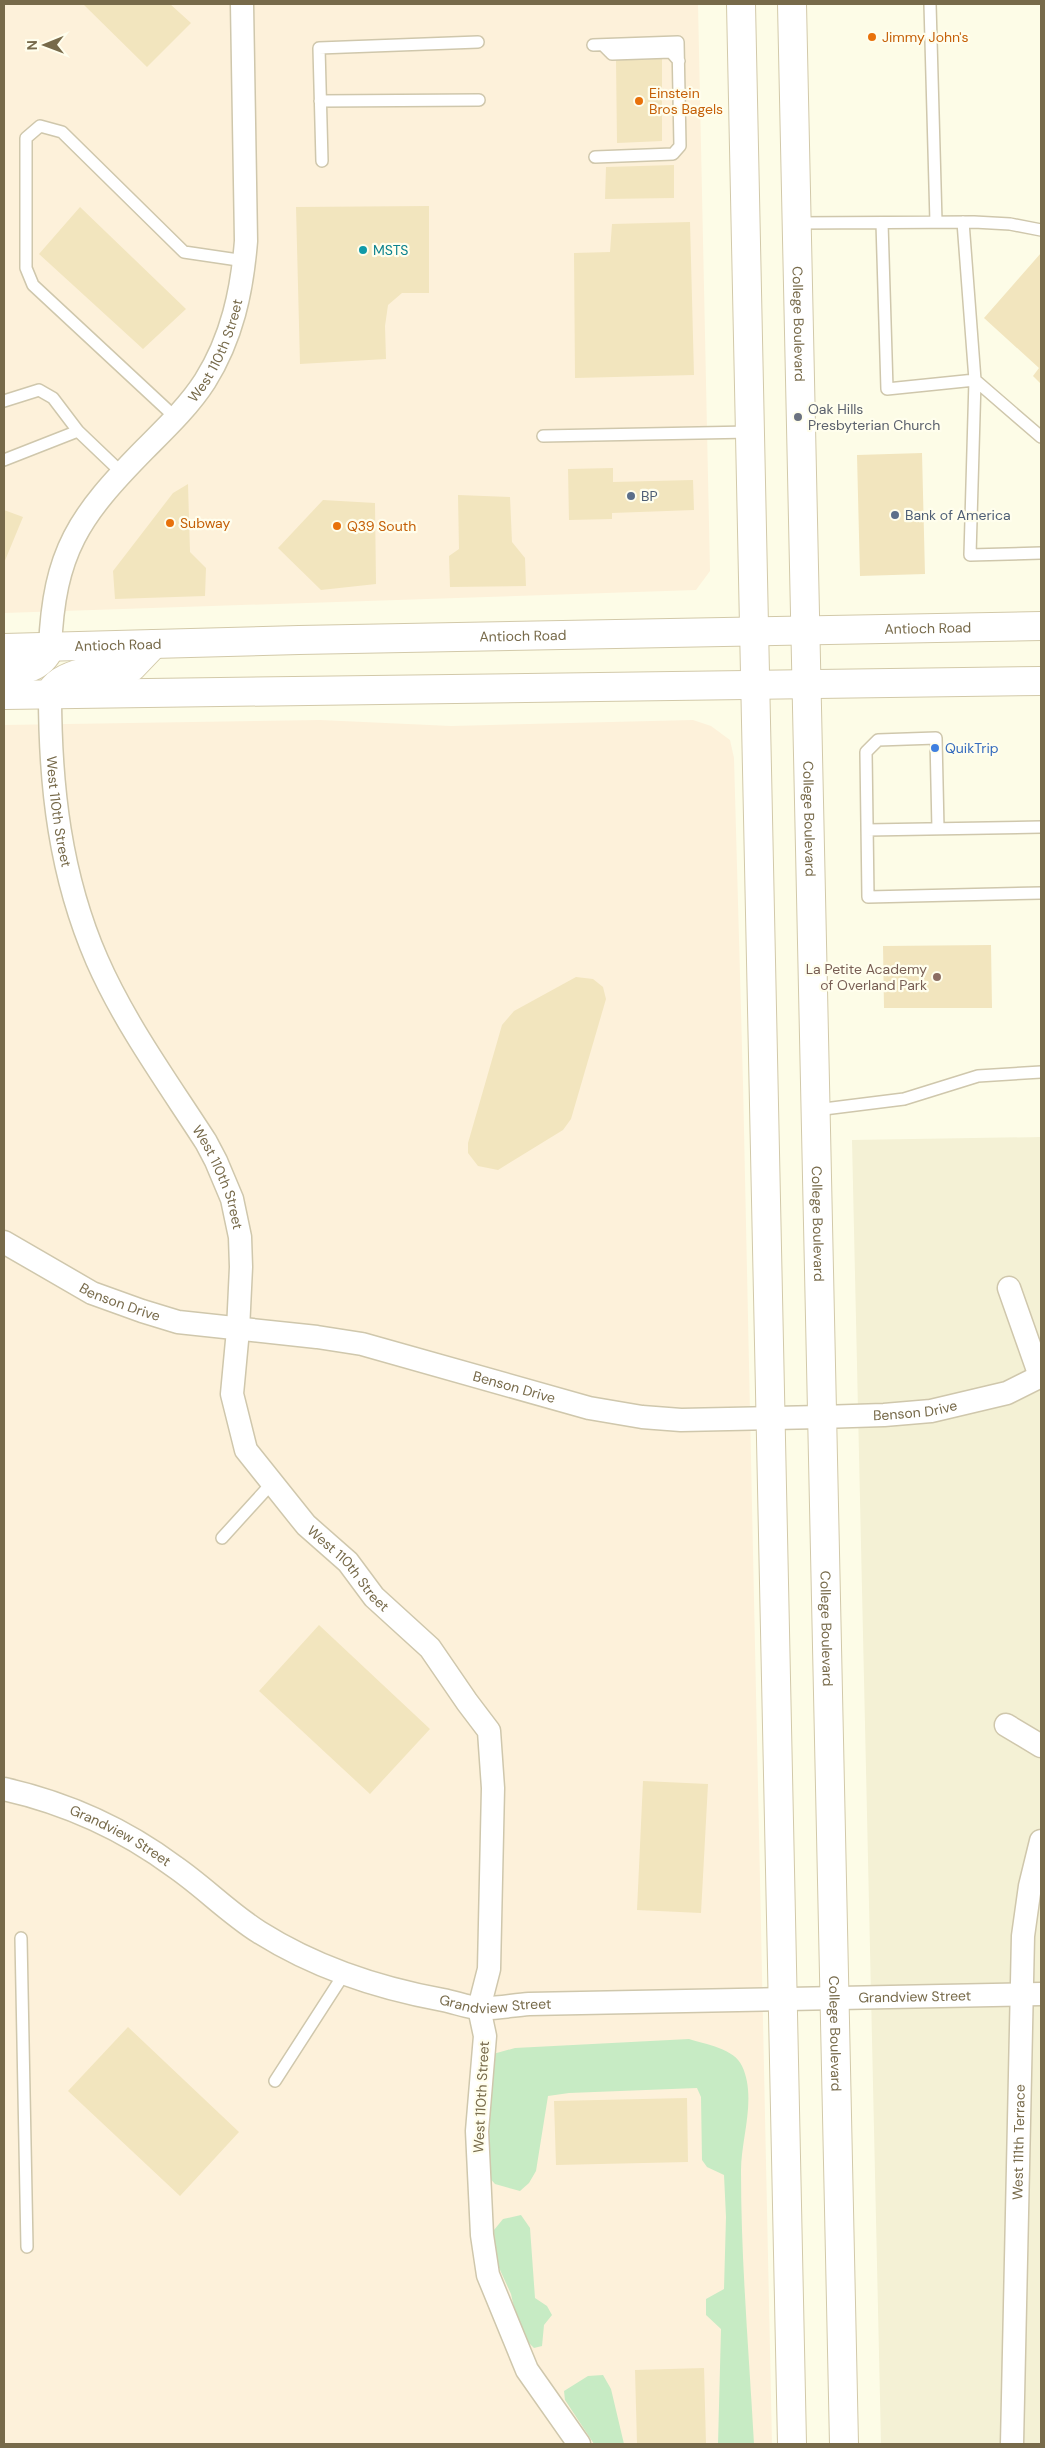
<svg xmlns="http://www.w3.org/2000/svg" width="1045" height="2448" viewBox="0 0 1045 2448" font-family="'DM Sans',sans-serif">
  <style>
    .residential { fill: #f4f1d5 }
    .commercial { fill: #fdf1da }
    .green { fill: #c7ebc4 }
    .building { fill: #f2e5be }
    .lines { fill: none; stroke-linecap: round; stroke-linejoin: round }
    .lane-casing { stroke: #cfc7ac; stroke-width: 14 }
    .street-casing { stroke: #cfc7ac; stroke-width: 25 }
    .secondary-casing { stroke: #d2c9a9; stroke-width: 30 }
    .lane { stroke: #fff; stroke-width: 11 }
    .street { stroke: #fff; stroke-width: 22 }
    .secondary { stroke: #fff; stroke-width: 28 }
    .food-dot { fill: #e8710a; stroke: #fffeed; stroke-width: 2 }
    .culture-dot { fill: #0f9aa8; stroke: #fffeed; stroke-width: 2 }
    .worship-dot { fill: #6b7280; stroke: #fffeed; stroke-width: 2 }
    .service-dot { fill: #5c6f8a; stroke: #fffeed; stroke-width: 2 }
    .shop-dot { fill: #3f7fe0; stroke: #fffeed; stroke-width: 2 }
    .education-dot { fill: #8d6e63; stroke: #fffeed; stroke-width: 2 }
    .labels { text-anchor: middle; stroke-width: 4.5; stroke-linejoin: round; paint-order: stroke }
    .food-label { font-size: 14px; fill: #c56008; stroke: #fffeed; text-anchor: start }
    .culture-label { font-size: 14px; fill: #0d838f; stroke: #fffeed; text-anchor: start }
    .street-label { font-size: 14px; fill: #776a4a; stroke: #fffeed }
    .worship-label { font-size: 14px; fill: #5b616d; stroke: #fffeed; text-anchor: start }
    .service-label { font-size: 14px; fill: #4e5e75; stroke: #fffeed; text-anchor: start }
    .shop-label { font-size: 14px; fill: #366cbe; stroke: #fffeed; text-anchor: start }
    .education-label { font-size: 14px; fill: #785e54; stroke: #fffeed; text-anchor: end }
  </style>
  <rect width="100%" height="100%" fill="#fdfce7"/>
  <path class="residential" d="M1041 1137V2444H881L852 1140Z"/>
  <path class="commercial" d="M4 4H698L710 571 696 590 4 613Z
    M320 720 451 726 693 720 711 726 730 740 734 758 743 1083 772 2444H4V725Z"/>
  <path class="green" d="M689 2039C705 2044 735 2049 742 2066 757 2098 741 2138 741 2171 741 2262 749 2353 754 2444H718L721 2329 706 2315V2299L724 2289 726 2217 724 2175 707 2167 702 2160 701 2097 697 2088 569 2093 548 2096 536 2171 529 2183 520 2191 495 2184 487 2175 493 2054 515 2048Z
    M521 2215 530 2228 535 2298 547 2306 552 2315 544 2325 542 2346 534 2348 520 2334 511 2294 495 2259 494 2230 503 2219Z
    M603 2375 611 2389 624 2444H594L565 2400 564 2391 588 2376Z"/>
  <path class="building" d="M83 4H170L191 23 147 67Z
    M662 59V141L617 143 616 60Z
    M674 165V198L605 199 606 167Z
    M429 206V293H402L388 305 385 326 386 359 300 364 296 207Z
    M80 207 186 309 143 349 39 254Z
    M690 222 694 375 575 378 574 253 610 252 612 224Z
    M1041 253V384L1033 376 1039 368 984 318Z
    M922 453 925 574 860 576 857 455Z
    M613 468V482L693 480 694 510 612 513V519L569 520 568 469Z
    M188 484 190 552 206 568 205 596 115 599 113 571 173 493Z
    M458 495 510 497 512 542 525 558 526 586 450 587 449 556 459 549Z
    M323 500 375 503 376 584 321 590 278 548Z
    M4 510 23 517 4 563Z
    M991 945 992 1008H884L883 946Z
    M576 977 593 979 603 987 606 999 571 1119 563 1130 498 1170 478 1166 468 1153V1143L502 1025 514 1011Z
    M319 1625 430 1729 370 1794 259 1691Z
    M643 1781 708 1784 701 1913 637 1910Z
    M128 2027 239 2132 180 2196 68 2091Z
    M687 2098 688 2162 556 2165 554 2101Z
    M704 2368 706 2444H637L635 2370Z"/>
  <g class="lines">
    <g class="lane-casing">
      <path id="lane" d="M930 4 936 222
        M593 45 678 42 680 146 673 154 595 157
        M603 45 612 54 671 52 679 61
        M320 101 479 100
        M322 161 319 48 478 42
        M963 222 975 380 1041 437
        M797 223 974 222 1010 224 1041 230
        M882 223 887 389 975 380 970 555 1041 553
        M4 401 39 390 53 398 78 431 122 473
        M175 417 33 285 26 268V138L40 126 62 132 184 252 245 261
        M543 436 750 432
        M4 460 78 431
        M938 829 936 738 878 740 866 752 868 897 1041 893
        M867 830 1041 827
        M816 1110 904 1099 978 1076 1041 1072
        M222 1538 272 1483
        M21 1938 27 2247
        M275 2081 344 1974"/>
    </g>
    <g class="street-casing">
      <g id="street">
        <path id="s1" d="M50 648C54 551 79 516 145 449 166 428 189 406 205 381 232 338 242 291 246 241L242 4"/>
        <path id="s2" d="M50 694C50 786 60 875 97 960 125 1024 168 1083 206 1142L216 1161 232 1199 240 1237 241 1267 238 1330 232 1394 246 1450 306 1525 348 1562 374 1597 430 1648 467 1702 489 1731 493 1788 489 1969 479 2008 485 2036 477 2131 482 2235 488 2275 527 2370 579 2444"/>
        <path id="s3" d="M4 1242 92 1293 142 1311 178 1322 317 1337 362 1344 589 1408 642 1417 681 1420 821 1417 884 1415 931 1411 1007 1393 1041 1376"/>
        <path d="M1009 1288 1040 1376"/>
        <path d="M1006 1725 1041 1746"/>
        <path id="s4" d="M4 1789C66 1803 124 1829 175 1867 204 1887 229 1913 259 1932 316 1968 377 1988 443 2000 455 2002 468 2008 480 2008 496 2009 513 2005 529 2004L1041 1994"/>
        <path id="s5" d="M1012 2444 1023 1936 1030 1886 1041 1841"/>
      </g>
    </g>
    <g class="secondary-casing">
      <g id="secondary">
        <path d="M741 4 792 2444"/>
        <path id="s6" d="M792 4 844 2444"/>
        <path id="s7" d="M4 648 299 640 1041 626"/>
        <path d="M4 672C23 671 41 668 50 648"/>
        <path d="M50 694C59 670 110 668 132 667L154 644"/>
        <path d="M4 695 1041 681"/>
      </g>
    </g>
    <use href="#lane" class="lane"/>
    <use href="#street" class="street"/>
    <use href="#secondary" class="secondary"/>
  </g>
  <g class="food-dot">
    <circle cx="872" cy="37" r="5"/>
    <circle cx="639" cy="101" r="5"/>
    <circle cx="170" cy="523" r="5"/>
    <circle cx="337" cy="526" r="5"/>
  </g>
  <circle class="culture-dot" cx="363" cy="250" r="5"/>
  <circle class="worship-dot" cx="798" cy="417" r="5"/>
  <g class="service-dot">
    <circle cx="631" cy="496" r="5"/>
    <circle cx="895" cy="515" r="5"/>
  </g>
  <circle class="shop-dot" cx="935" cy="748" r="5"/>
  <circle class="education-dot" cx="937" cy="977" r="5"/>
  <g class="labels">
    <g class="food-label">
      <text x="882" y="42">Jimmy John's</text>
      <text x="649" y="98">Einstein<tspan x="649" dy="16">Bros Bagels</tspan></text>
      <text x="180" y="528">Subway</text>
      <text x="347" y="531">Q39 South</text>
    </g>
    <g class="culture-label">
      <text x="373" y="255">MSTS</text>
    </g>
    <g class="street-label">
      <text dy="5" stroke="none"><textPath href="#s6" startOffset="320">College Boulevard</textPath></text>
      <text dy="5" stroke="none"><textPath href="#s1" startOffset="351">West 110th Street</textPath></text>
      <text dy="5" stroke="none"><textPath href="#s7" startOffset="924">Antioch Road</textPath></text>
      <text dy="5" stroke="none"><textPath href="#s7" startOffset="519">Antioch Road</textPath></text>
      <text dy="5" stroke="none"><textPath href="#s7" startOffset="114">Antioch Road</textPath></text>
      <text dy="5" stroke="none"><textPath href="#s2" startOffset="118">West 110th Street</textPath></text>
      <text dy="5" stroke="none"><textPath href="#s6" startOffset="815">College Boulevard</textPath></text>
      <text dy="5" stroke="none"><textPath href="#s2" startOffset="522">West 110th Street</textPath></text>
      <text dy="5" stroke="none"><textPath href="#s6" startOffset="1220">College Boulevard</textPath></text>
      <text dy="5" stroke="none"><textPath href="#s3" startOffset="131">Benson Drive</textPath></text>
      <text dy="5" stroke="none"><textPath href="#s3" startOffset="536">Benson Drive</textPath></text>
      <text dy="5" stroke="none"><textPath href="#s3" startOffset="941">Benson Drive</textPath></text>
      <text dy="5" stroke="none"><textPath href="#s2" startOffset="958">West 110th Street</textPath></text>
      <text dy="5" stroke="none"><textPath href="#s6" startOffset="1625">College Boulevard</textPath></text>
      <text dy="5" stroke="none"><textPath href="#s4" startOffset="126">Grandview Street</textPath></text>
      <text dy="5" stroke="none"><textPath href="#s4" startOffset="966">Grandview Street</textPath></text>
      <text dy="5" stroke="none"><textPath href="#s4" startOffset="546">Grandview Street</textPath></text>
      <text dy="5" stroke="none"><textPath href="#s6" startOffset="2030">College Boulevard</textPath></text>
      <text transform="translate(481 2097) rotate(-87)" y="5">West 110th Street</text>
      <text dy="5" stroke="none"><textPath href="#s5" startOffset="302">West 111th Terrace</textPath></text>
    </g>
    <g class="worship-label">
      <text x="808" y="414">Oak Hills<tspan x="808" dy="16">Presbyterian Church</tspan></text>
    </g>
    <g class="service-label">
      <text x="641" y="501">BP</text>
      <text x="905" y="520">Bank of America</text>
    </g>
    <g class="shop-label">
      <text x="945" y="753">QuikTrip</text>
    </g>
    <g class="education-label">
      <text x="927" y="974">La Petite Academy<tspan x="927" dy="16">of Overland Park</tspan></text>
    </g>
  </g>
  <rect width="1045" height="2448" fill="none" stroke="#776a4a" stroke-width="10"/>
  <g transform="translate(45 45) rotate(269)" stroke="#fffeed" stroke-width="4" paint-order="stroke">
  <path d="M0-4L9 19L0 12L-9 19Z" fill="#776a4a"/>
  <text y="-8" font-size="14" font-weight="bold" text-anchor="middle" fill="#776a4a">N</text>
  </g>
</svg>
